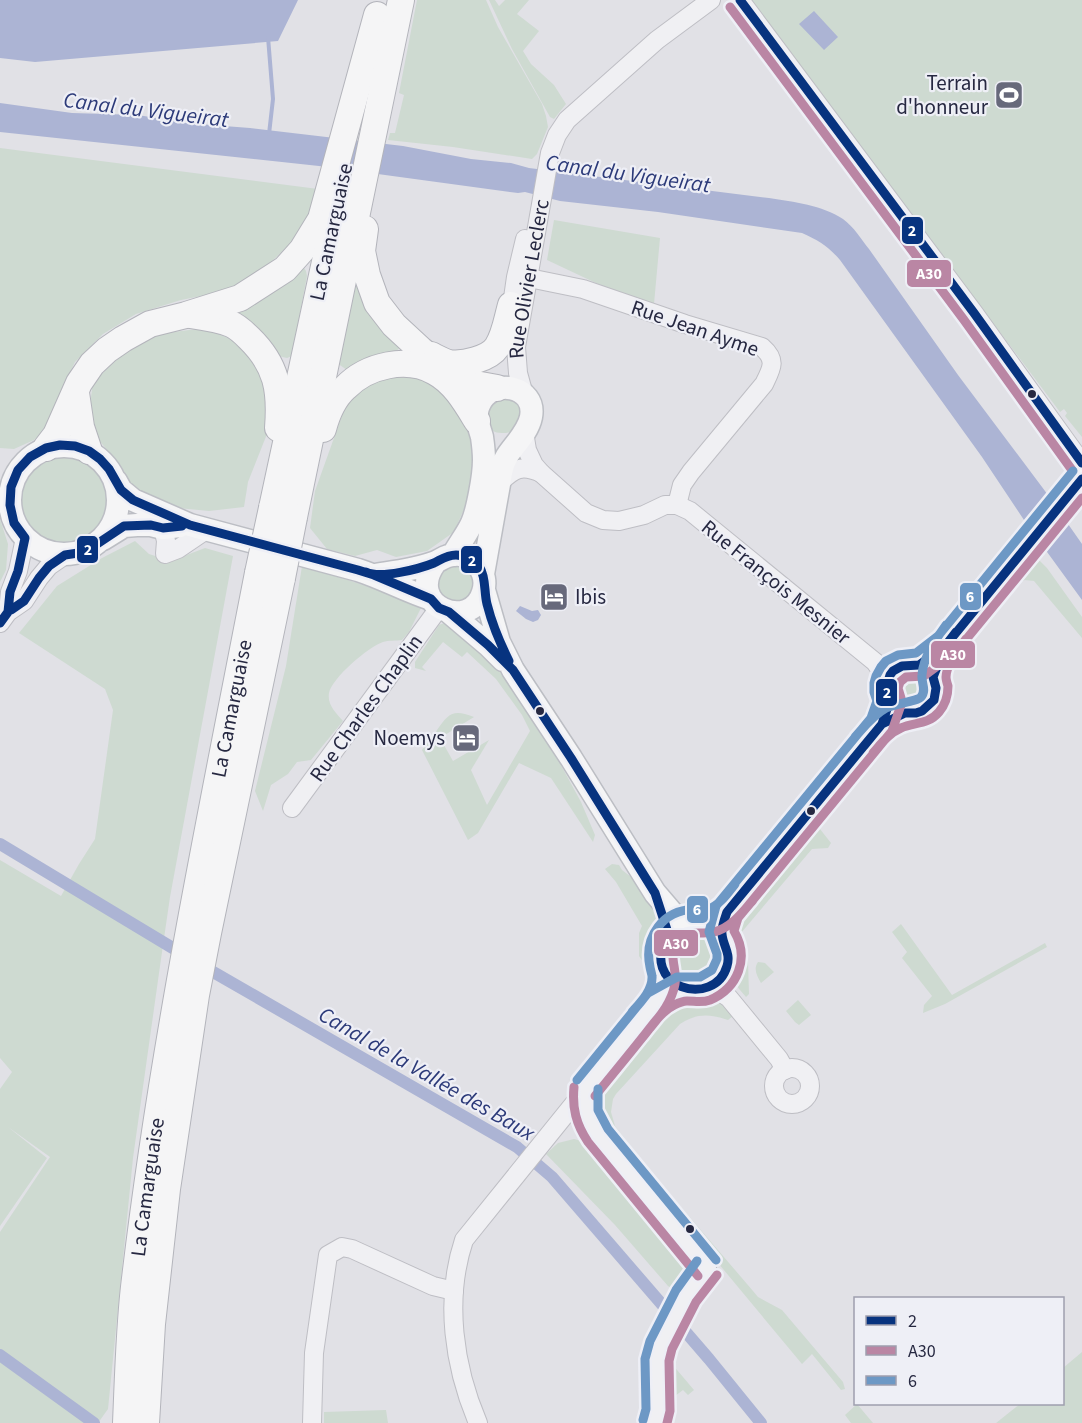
<svg xmlns="http://www.w3.org/2000/svg" width="1082" height="1423" viewBox="0 0 1082 1423" font-family="'Source Sans 3',sans-serif">
  <style>
    .green { fill: #cedad1 }
    .water { fill: #acb4d4 }
    .lines { fill: none; stroke-linecap: round; stroke-linejoin: round }
    .stream { stroke: #acb4d4; stroke-width: 4 }
    .canal { stroke: #acb4d4; stroke-width: 12 }
    .minor-casing { stroke: #bebec4; stroke-width: 20 }
    .major-casing { stroke: #bcbec4; stroke-width: 25 }
    .highway-casing { stroke: #b3b4bb; stroke-width: 28 }
    .minor { stroke: #f0f0f3; stroke-width: 18 }
    .major { stroke: #f5f5f6; stroke-width: 22 }
    .highway { stroke: #f5f5f6; stroke-width: 26 }
    .highway-bridge-casing { stroke: #b3b4bb; stroke-width: 28; stroke-linecap: butt }
    .highway-bridge { stroke: #f5f5f6; stroke-width: 26 }
    .bus-1-casing { stroke: #eeeff6; stroke-width: 14 }
    .bus-2-casing { stroke: #eeeff6; stroke-width: 14 }
    .bus-3-casing { stroke: #eeeff6; stroke-width: 14 }
    .bus-1 { stroke: #07337f; stroke-width: 9 }
    .bus-2 { stroke: #ba86a4; stroke-width: 9 }
    .bus-3 { stroke: #6d98c5; stroke-width: 9 }
    .bus-dot { fill: #262841; stroke: #eeeff6; stroke-width: 2 }
    .labels { text-anchor: middle; stroke-width: 4.5; stroke-linejoin: round; paint-order: stroke }
    .poi-label { font-size: 21px; fill: #262841; stroke: #eeeff6; text-anchor: end }
    .street-label { font-size: 21px; fill: #262841; stroke: #eeeff6 }
    .water-label { font-size: 22px; font-style: italic; fill: #2c3a79; stroke: #eeeff6 }
    .line-badge { stroke: #eeeff6; stroke-width: 2 }
    .badge-label { font-size: 16px; text-anchor: middle; font-weight: bold; fill: #fff }
  </style>
  <rect width="100%" height="100%" fill="#e1e1e6"/>
  <path class="green" d="M417 0H486L498 27 542 104 546 116 548 127 537 154 532 159 453 147 388 140 390 133H395L404 95 399 93Z
    M489 0H495L499 6 505 0H529L517 14 539 31 523 51 531 64 554 85 566 104 554 119 550 117 512 49Z
    M750 0H1082V437L1065 416 1067 413 1064 409 1060 412Z
    M0 148 318 189 312 216 292 242 265 268 231 290 181 300 136 314 103 334 75 362 59 396 47 428 34 440 14 449 0 448Z
    M554 220 660 238 654 304 598 284 547 260Z
    M302 265 306 271 307 276 292 356 287 358 278 356 234 313Z
    M357 274 366 303 385 335 401 347 395 352 347 370 337 363Z
    M204 328 238 342 260 366 267 388V434L248 482 244 507 209 511 178 508 134 490 122 468 98 439 89 412 93 382 121 356 159 334Z
    M394 371 424 376 447 392 465 417 473 444 474 471 465 507 454 532 427 551 396 557 377 550 355 556 327 549 310 528 315 491 349 396Z
    M508 391 526 411 511 432C486 437 487 423 484 404Z
    M21 499a44 44 0 1 1 88 0a44 44 0 1 1-88 0Z
    M0 519 8 544 6 570 0 582Z
    M135 541 149 554 171 561 205 548 233 556 170 897 161 959 133 1158 108 1409 98 1423H0V1232L50 1157 8 1127 47 1158 0 1226V1089L12 1072 0 1058V860L61 896 79 864 95 839 113 710 105 689 19 633 57 586 102 558Z
    M1031 558H1037L1047 568 1082 617V638L1034 581C1032 581 1027 580 1025 580 1011 584 984 618 973 630L971 629Z
    M459 565 470 571 476 582 469 600 451 604 438 591C438 575 441 567 459 565Z
    M302 566 351 581 414 602 421 608 409 632 402 640C396 641 388 640 383 642 368 647 332 678 329 693 327 705 336 713 343 721L311 760 297 762 288 774 271 785 263 811 255 791 286 666Z
    M444 623 452 626 489 656 526 707 556 756 581 802 595 835 593 842 551 778 519 763 478 833 468 840 422 750C427 744 432 737 437 730 449 713 453 709 474 717L440 738 453 761 489 740 471 770 487 805 530 731 522 715 496 679 467 652 462 657 443 642 422 667 426 671 415 668V662L439 625Z
    M894 689a18 18 0 1 1 36 0a18 18 0 1 1-36 0Z
    M816 824 831 843 828 848 812 849 735 940 728 932Z
    M612 864 619 865 622 870 635 880 658 917 660 925 652 951 654 981 650 989 621 1028 616 1032 614 1031 652 984 650 972 639 956V933L642 926 616 882 605 869Z
    M901 924 952 995 1045 943 1047 947 945 1004 923 1013 924 1005 932 996 902 958 907 952 892 932Z
    M671 956a24 24 0 1 1 48 0a24 24 0 1 1-48 0Z
    M744 958 748 961 749 994 746 997 734 983 729 971 736 961Z
    M758 962 765 963 774 972 761 983C757 976 753 969 758 962Z
    M718 999 733 1016 728 1020C711 1014 696 1013 680 1024L616 1094 613 1099 611 1112 615 1126 659 1182 658 1185 653 1187 607 1129 601 1106 602 1090 606 1082 647 1029 667 1008 696 1000Z
    M798 1000 811 1015 799 1025 795 1022 786 1011Z
    M574 1139 589 1143 663 1230 662 1233 681 1257H684C689 1272 685 1280 678 1293L668 1286 615 1225 546 1154 558 1143Z
    M676 1201 753 1291 758 1297 782 1310 843 1382 845 1389 841 1390 812 1354 802 1364 669 1204 671 1202Z
    M1082 1352V1423H996L1020 1404H1062L1063 1368Z
    M669 1363 672 1364 694 1390 688 1395 683 1390 671 1399 677 1407 667 1423H663L666 1415V1364Z
    M857 1404 873 1423H851L845 1415Z
    M386 1410 388 1423H324V1412Z"/>
  <path class="water" d="M0 0H298L278 41 35 62 0 58Z
    M814 11 838 37 824 50 799 24Z
    M0 103 72 113 138 115 185 123 250 128 403 146 471 159 511 163 529 168 769 198C794 202 822 205 843 219 854 227 861 239 869 249L958 375 1045 491 1082 544V600L1026 523 982 457 840 260C827 245 819 241 802 233L658 212 560 201 525 192 518 193 319 166 0 132Z
    M520 606 532 611 538 610 541 615 538 620 533 622 526 619 516 611Z"/>
  <g class="lines">
    <path class="stream" d="M268 37 273 99 269 134"/>
    <path class="canal" d="M0 844 186 956
      M201 965 517 1147 552 1177 709 1359 761 1423
      M0 1355 94 1423"/>
    <g class="minor-casing">
      <g id="minor">
        <path d="M740 0 974 313 1082 463"/>
        <path d="M529 278 583 289 685 324 762 347C777 360 772 368 764 384L691 472 682 485 677 505"/>
        <path d="M511 312 516 277 525 239"/>
        <path id="s1" d="M524 395 518 373 516 347 550 153 557 135 567 120 657 40 711 0"/>
        <path d="M524 432 527 450 534 465 541 473 586 513 603 520 619 521 644 515 665 505H677L690 511 875 662 887 679"/>
        <path d="M499 483C514 469 521 464 541 473"/>
        <path d="M163 528 166 541 165 554 178 549 206 530"/>
        <path d="M8 612 10 592 18 571 25 538"/>
        <path d="M0 623 8 612 24 601 39 578 49 566 65 555"/>
        <path d="M292 808 439 608"/>
        <path d="M711 986 729 998 779 1059 785 1070"/>
        <path d="M656 1002 682 988"/>
        <circle cx="792" cy="1086" r="18"/>
        <path d="M586 1088C584 1109 586 1118 598 1136L707 1268 686 1296 661 1345 657 1360 658 1410 655 1423"/>
        <path d="M312 1423 314 1353 328 1255 342 1247 352 1249 433 1286 454 1291"/>
        <path d="M478 1423C454 1367 444 1300 464 1240L656 1002 662 986 665 973"/>
      </g>
    </g>
    <g class="major-casing">
      <path id="major" d="M10 500a54 54 0 1 1 108 0a54 54 0 1 1-108 0Z
        M116 481 121 490 133 500 190 525 358 570C383 578 406 591 431 599
        M103 539 124 526 137 525H151L163 528 180 526
        M453 555C459 544 467 534 472 523 478 509 484 475 484 460 484 452 483 444 482 437 479 426 474 416 479 405 491 376 537 386 531 417 528 432 515 444 507 456 504 461 502 468 501 473L483 574
        M374 575C393 572 414 570 433 563 440 561 445 555 454 555 463 554 472 558 478 565 484 573 486 583 483 592 471 633 404 606 435 563
        M484 590 499 642 513 670 571 758 655 893 673 914 686 922
        M449 612 488 645 503 660
        M886 689a25 25 0 1 1 50 0a25 25 0 1 1-50 0Z
        M919 665 946 645 1082 479
        M660 955a34 34 0 1 1 68 0a34 34 0 1 1-68 0Z
        M721 933 727 912 882 724 889 700"/>
    </g>
    <g class="highway-casing">
      <g id="highway">
        <path d="M365 229 362 251 367 275 377 303 394 325 421 350 457 379 475 384 497 388"/>
        <path d="M190 315C204 317 218 319 231 324 238 327 244 333 249 338 277 365 281 391 278 428"/>
        <path d="M431 355C437 358 442 361 449 363 463 365 489 359 497 347 505 335 507 319 511 305"/>
        <path d="M76 393 81 427 89 451"/>
        <path d="M323 429C327 414 334 398 345 388 367 365 407 356 435 372 454 382 466 403 477 421"/>
        <path d="M46 448 56 435 79 383 92 364 107 350 123 339 150 324 186 315 240 298 285 269 302 250 321 219 377 15"/>
        <path d="M272 508 337 206"/>
        <path d="M294 517 401 0"/>
        <path id="s2" d="M126 1423C128 1378 129 1332 134 1287 162 1047 212 810 258 573"/>
        <path d="M146 1423 152 1324 167 1189 196 995 208 933 282 578"/>
      </g>
    </g>
    <use href="#minor" class="minor"/>
    <use href="#major" class="major"/>
    <use href="#highway" class="highway"/>
    <g class="highway-bridge-casing">
      <path id="highway-bridge" d="M258 573 272 508
        M282 578 294 517"/>
    </g>
    <use href="#highway-bridge" class="highway-bridge"/>
    <g class="bus-1-casing">
      <path id="bus-1" d="M740 0 974 313 1082 463
        M366 572C381 579 419 569 434 563 442 559 447 555 456 555 465 555 475 560 480 568 486 577 484 593 487 604 492 624 500 643 509 661
        M11 610 24 601 39 578 49 566 65 555 78 553 91 548 124 526 151 525 163 528 182 526
        M0 623 8 612 10 592 18 571 25 538 14 523 10 505 11 487 18 470 30 457 46 448 60 445 75 446 89 451 100 459 109 469 121 490 133 500 190 525 358 570 374 575 431 599 439 608 449 612 488 645 513 670 571 758 655 893 668 933C637 989 715 1009 727 966 731 953 723 946 722 934 721 928 725 918 727 912L882 724 889 703 886 688 890 675 893 671 902 666 919 665 946 645 1082 479
        M864 746 882 724 905 713H916L922 711 934 700 936 688 933 677 946 645 956 632"/>
    </g>
    <g class="bus-2-casing">
      <path id="bus-2" d="M730 7 964 320 1072 470
        M873 753C881 744 889 733 901 728 915 722 928 725 939 712 945 705 948 695 948 686 947 683 946 680 946 677 946 666 959 648 966 639
        M650 1028C661 1015 672 1001 675 984 678 969 666 953 679 939 689 929 702 935 714 932 731 928 743 912 753 900
        M574 1087C572 1108 576 1124 588 1142L698 1276
        M595 1096C611 1076 627 1057 642 1038 649 1030 655 1020 663 1013 668 1008 680 1001 687 1001 695 1001 702 1003 710 1000 738 988 750 958 734 931L738 918 892 731 901 705V698L898 688 900 682 906 677 924 676 955 653 1082 498
        M667 1423 670 1411 669 1361 672 1349 696 1302 717 1275"/>
    </g>
    <g class="bus-3-casing">
      <path id="bus-3" d="M855 737C864 727 873 715 886 708 894 704 918 701 921 697 927 690 921 683 922 675 923 657 936 639 946 625
        M632 1012C640 1003 653 990 652 976 652 975 650 968 650 967 647 953 649 939 658 927 666 916 679 910 694 909 698 909 703 910 708 909 719 906 728 893 735 884
        M577 1080 648 993 677 977H700L712 970 717 959V954L709 932 716 906 871 718 877 701 874 692V683L876 676 881 667 886 661 898 655 916 653 938 636 1073 471
        M598 1089V1110L608 1129 716 1260
        M643 1420 646 1409 645 1359 650 1341 676 1290 697 1261"/>
    </g>
    <use href="#bus-1" class="bus-1"/>
    <use href="#bus-2" class="bus-2"/>
    <use href="#bus-3" class="bus-3"/>
  </g>
  <defs>
    <g id="stadium-square" transform="scale(1.5)"><rect x="-9" y="-9" width="18" height="18" rx="4" fill="#67697b" stroke="#eeeff6"/><path d="M0-5a6.5 5 0 1 0 0 10a6.5 5 0 1 0 0-10ZM-3.5-1.8h7v3.6h-7Z" fill="#fff"/></g>
    <g id="hotel-square" transform="scale(1.5)"><rect x="-9" y="-9" width="18" height="18" rx="4" fill="#67697b" stroke="#eeeff6"/><path d="M-6-4.5h1.5V1H6V5H4.5V3h-9V5H-6ZM-4 0a1.8 1.8 0 1 1 3.6 0ZM.5 0V-2.5h3Q6-2.5 6 0Z" fill="#fff"/></g>
  </defs>
  <g fill-rule="evenodd">
    <use href="#stadium-square" x="1009" y="95"/>
    <use href="#hotel-square" x="554" y="597"/>
    <use href="#hotel-square" x="466" y="738"/>
  </g>
  <g class="bus-dot">
    <circle cx="1032" cy="394" r="5"/>
    <circle cx="540" cy="711" r="5"/>
    <circle cx="811" cy="811" r="5"/>
    <circle cx="690" cy="1229" r="5"/>
  </g>
  <g class="labels">
    <g class="poi-label">
      <text x="988" y="90">Terrain<tspan x="988" dy="24">d'honneur</tspan></text>
      <text x="575" y="604" text-anchor="start">Ibis</text>
      <text x="445" y="745">Noemys</text>
    </g>
    <g class="street-label">
      <text transform="translate(331 232) rotate(-78)" y="7">La Camarguaise</text>
      <text dy="7" stroke="none"><textPath href="#s1" startOffset="118">Rue Olivier Leclerc</textPath></text>
      <text transform="translate(695 328) rotate(19)" y="7">Rue Jean Ayme</text>
      <text transform="translate(776 582) rotate(39)" y="7">Rue François Mesnier</text>
      <text dy="7" stroke="none"><textPath href="#s2" startOffset="723">La Camarguaise</textPath></text>
      <text transform="translate(366 708) rotate(-54)" y="7">Rue Charles Chaplin</text>
      <text dy="7" stroke="none"><textPath href="#s2" startOffset="237">La Camarguaise</textPath></text>
    </g>
    <g class="water-label">
      <text transform="translate(146 109) rotate(7)" y="8">Canal du Vigueirat</text>
      <text transform="translate(628 173) rotate(8)" y="8">Canal du Vigueirat</text>
      <text transform="translate(427 1073) rotate(30)" y="8">Canal de la Vallée des Baux</text>
    </g>
  </g>
  <g class="line-badge">
    <rect x="901" y="216" width="23" height="29" rx="6" fill="#07337f"/>
    <rect x="906" y="259" width="46" height="29" rx="6" fill="#ba86a4"/>
    <rect x="76" y="535" width="23" height="29" rx="6" fill="#07337f"/>
    <rect x="460" y="545" width="23" height="29" rx="6" fill="#07337f"/>
    <rect x="959" y="582" width="23" height="29" rx="6" fill="#6d98c5"/>
    <rect x="930" y="640" width="46" height="29" rx="6" fill="#ba86a4"/>
    <rect x="875" y="678" width="23" height="29" rx="6" fill="#07337f"/>
    <rect x="686" y="895" width="23" height="29" rx="6" fill="#6d98c5"/>
    <rect x="653" y="929" width="46" height="28" rx="6" fill="#ba86a4"/>
  </g>
  <g class="badge-label">
    <text x="912" y="236">2</text>
    <text x="929" y="279">A30</text>
    <text x="88" y="555">2</text>
    <text x="472" y="566">2</text>
    <text x="970" y="602">6</text>
    <text x="953" y="660">A30</text>
    <text x="887" y="698">2</text>
    <text x="697" y="915">6</text>
    <text x="676" y="949">A30</text>
  </g>
  <rect x="854" y="1297" width="210" height="108" fill="#eeeff6" stroke="#9e9fae" stroke-width="1.5"/>
  <rect x="866" y="1316" width="30" height="9" fill="#07337f" stroke="#9e9fae" stroke-width="1.5"/>
  <text x="908" y="1327" font-size="18" fill="#262841">2</text>
  <rect x="866" y="1346" width="30" height="9" fill="#ba86a4" stroke="#9e9fae" stroke-width="1.5"/>
  <text x="908" y="1357" font-size="18" fill="#262841">A30</text>
  <rect x="866" y="1376" width="30" height="9" fill="#6d98c5" stroke="#9e9fae" stroke-width="1.5"/>
  <text x="908" y="1387" font-size="18" fill="#262841">6</text>
</svg>
